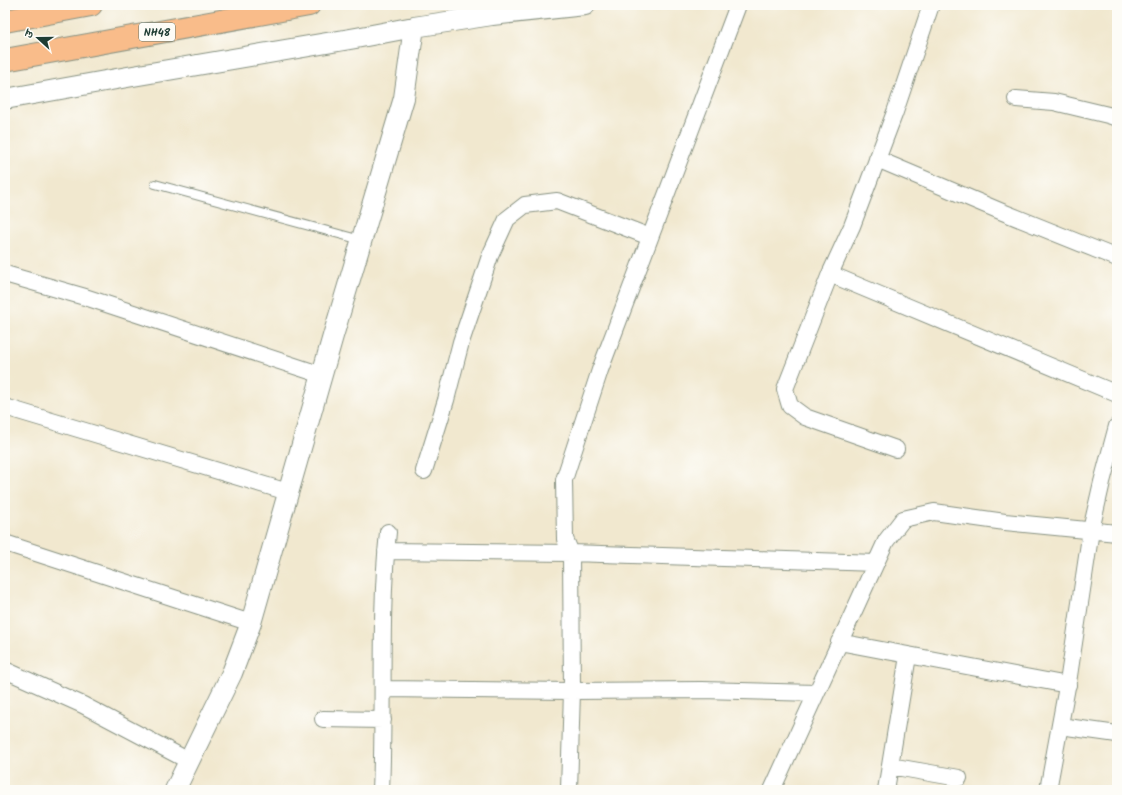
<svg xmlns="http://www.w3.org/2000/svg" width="1122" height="795" viewBox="0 0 1122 795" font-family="Kalam,'Playpen Sans Deva',sans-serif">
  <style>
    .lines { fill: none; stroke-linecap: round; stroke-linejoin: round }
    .service-casing { stroke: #889282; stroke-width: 10 }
    .minor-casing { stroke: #889282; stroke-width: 18 }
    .tertiary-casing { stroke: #889282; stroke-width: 22 }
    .trunk-casing { stroke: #889282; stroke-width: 24 }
    .service { stroke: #fff; stroke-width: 8 }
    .minor { stroke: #fff; stroke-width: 16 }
    .tertiary { stroke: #fff; stroke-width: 20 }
    .trunk { stroke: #f9bc8a; stroke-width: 22 }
    .labels { text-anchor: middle; stroke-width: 3; stroke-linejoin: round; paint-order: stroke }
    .shield { fill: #fdfcf7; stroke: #62766e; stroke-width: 1 }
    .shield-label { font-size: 11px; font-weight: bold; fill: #1f3d34 }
  </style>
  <rect width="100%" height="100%" fill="#fdfcf7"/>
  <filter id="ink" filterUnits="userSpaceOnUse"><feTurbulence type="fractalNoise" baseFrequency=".025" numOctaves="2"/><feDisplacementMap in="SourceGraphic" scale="8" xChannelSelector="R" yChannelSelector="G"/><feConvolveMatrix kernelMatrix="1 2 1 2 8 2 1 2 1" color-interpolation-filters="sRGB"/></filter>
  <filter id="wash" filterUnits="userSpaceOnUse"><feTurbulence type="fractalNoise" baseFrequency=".012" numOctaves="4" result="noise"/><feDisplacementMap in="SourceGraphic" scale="16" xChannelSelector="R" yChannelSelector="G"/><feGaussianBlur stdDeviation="0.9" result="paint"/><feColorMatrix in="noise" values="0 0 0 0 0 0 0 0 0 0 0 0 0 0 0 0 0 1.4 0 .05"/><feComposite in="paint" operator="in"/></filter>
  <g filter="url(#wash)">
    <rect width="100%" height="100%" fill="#f1e8cf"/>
  </g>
  <g filter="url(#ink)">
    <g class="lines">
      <g class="service-casing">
        <path id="service" d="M155 184 361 240"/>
      </g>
      <g class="minor-casing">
        <path id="minor" d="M1016 99 1054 102 1108 115 1117 118
          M877 159 1000 211 1117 258
          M5 274 85 297 322 375
          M830 274 1117 394
          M5 407 288 492
          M896 449 805 417 790 406 785 389 830 274 852 226 895 112 931 5
          M424 471 446 400 461 342 490 256 507 219 525 205 557 201 650 237
          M5 543 251 623
          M386 551 571 553 876 563
          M839 642 1068 685
          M5 670 83 705 189 761
          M383 689 572 691 702 690 816 693
          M323 719 383 720
          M1060 726 1117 734
          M890 766 959 778
          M381 790C385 704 379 618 388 532
          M569 790 572 691 571 553 565 539 564 480 600 370 738 5
          M772 790 886 541 903 519 934 512 1005 522 1117 533
          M886 790 908 656
          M1048 790 1069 676 1091 530 1102 482 1117 426"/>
      </g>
      <g class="tertiary-casing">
        <path id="tertiary" d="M5 99 133 76 356 38 414 27 492 15 585 5
          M175 790 232 673 251 623 333 336 404 98 414 27"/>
      </g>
      <g class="trunk-casing">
        <path id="trunk" d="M5 21 91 5
          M5 60 309 5"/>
      </g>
      <use href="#service" class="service"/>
      <use href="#minor" class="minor"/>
      <use href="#tertiary" class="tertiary"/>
      <use href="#trunk" class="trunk"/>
    </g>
  </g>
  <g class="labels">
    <rect class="shield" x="139" y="23" width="36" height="18" rx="3"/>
    <g class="shield-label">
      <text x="157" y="36">NH48</text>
    </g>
  </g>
  <rect width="1122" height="795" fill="none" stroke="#fdfcf7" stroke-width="20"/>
  <g transform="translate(38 38) rotate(291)" stroke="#fdfcf7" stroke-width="3" paint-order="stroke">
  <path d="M0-3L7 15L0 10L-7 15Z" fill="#1f3d34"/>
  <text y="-6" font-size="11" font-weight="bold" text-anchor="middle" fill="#1f3d34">उ</text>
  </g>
</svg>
